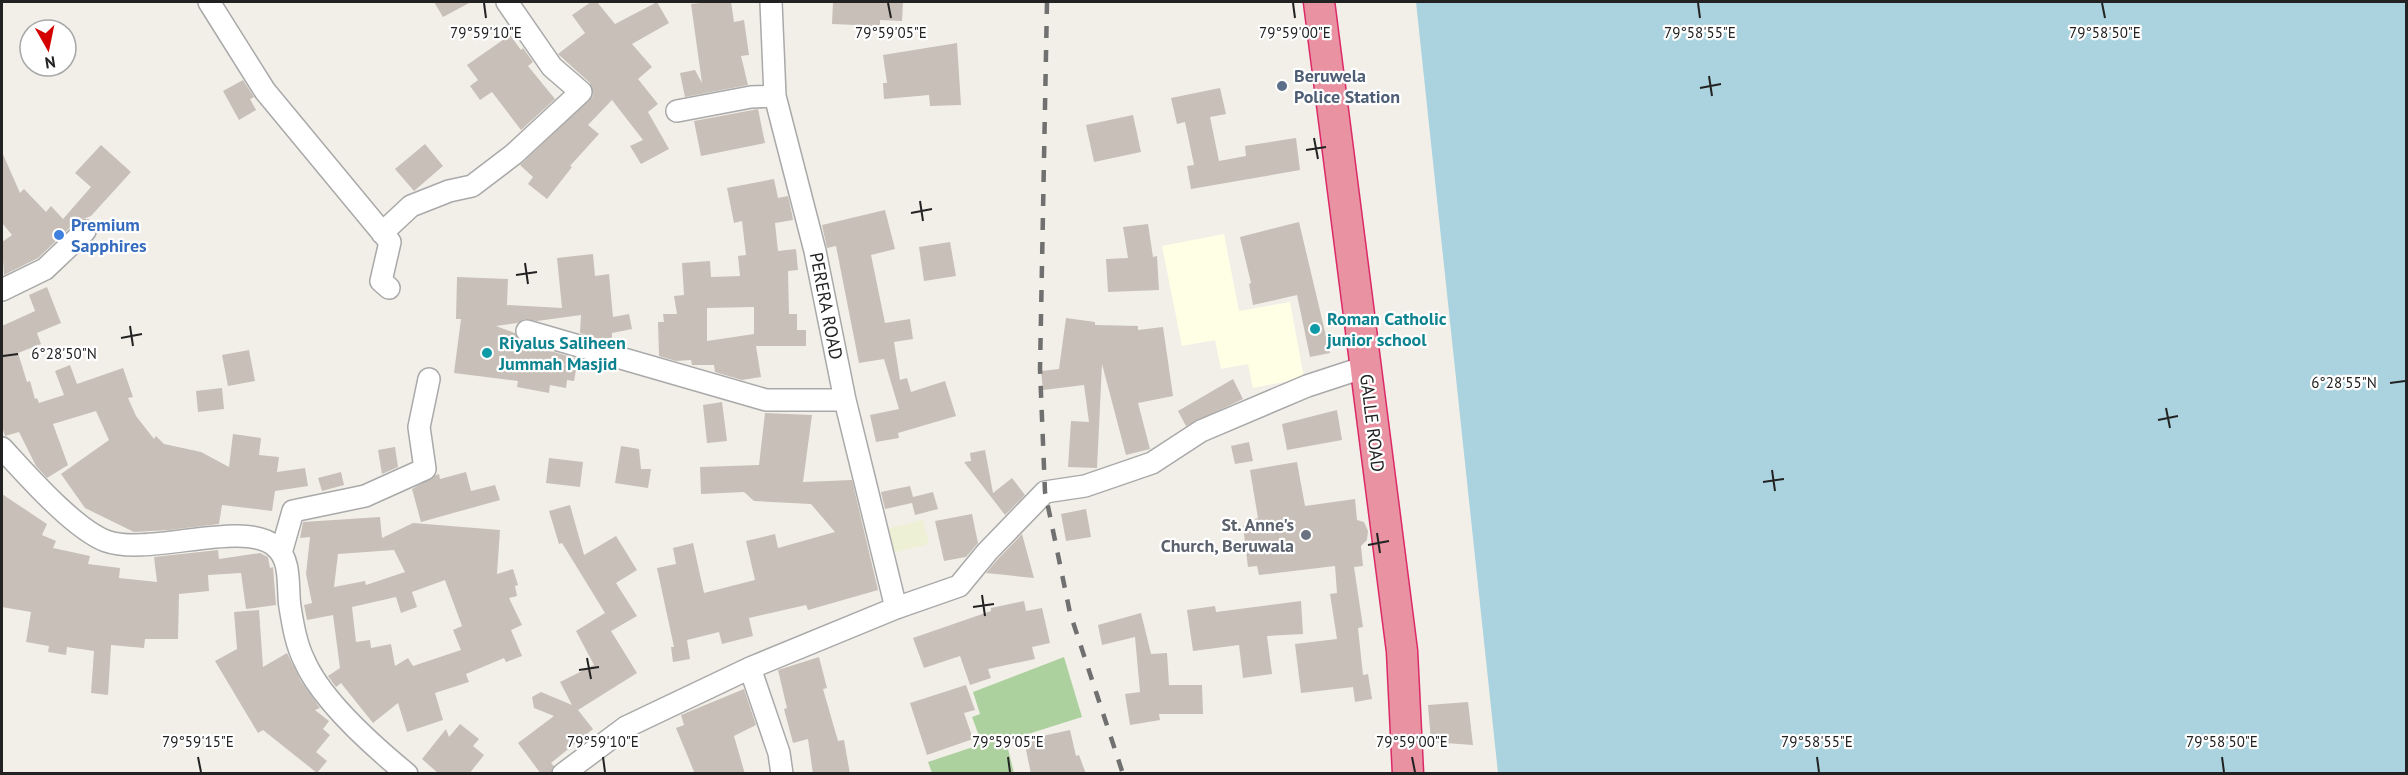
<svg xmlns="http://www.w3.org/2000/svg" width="2408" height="775" viewBox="0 0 2408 775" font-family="'PT Sans',sans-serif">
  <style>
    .education { fill: #ffffe5 }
    .farmland { fill: #eef0d5 }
    .forest { fill: #add19e }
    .water { fill: #aad3df }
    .building { fill: #c7bfb8; fill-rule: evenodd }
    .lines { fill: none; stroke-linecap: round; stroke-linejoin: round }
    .minor-casing { stroke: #a9a9a9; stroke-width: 24 }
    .highway-casing { stroke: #dc2a67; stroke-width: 33 }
    .minor { stroke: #fff; stroke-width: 21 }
    .highway { stroke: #e892a2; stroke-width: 30 }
    .rail { stroke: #707070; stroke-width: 4.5; stroke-dasharray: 12 12; stroke-linecap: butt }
    .ticks { fill: none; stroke: #222; stroke-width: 2 }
    .service-dot { fill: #5c6f8a; stroke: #fff; stroke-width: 2 }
    .shop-dot { fill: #3f7fe0; stroke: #fff; stroke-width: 2 }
    .culture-dot { fill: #0f9aa8; stroke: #fff; stroke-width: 2 }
    .worship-dot { fill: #6b7280; stroke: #fff; stroke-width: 2 }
    .labels { text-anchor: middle; stroke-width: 4.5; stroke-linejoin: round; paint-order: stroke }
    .service-label { font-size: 18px; font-weight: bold; fill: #4e5e75; stroke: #fff; text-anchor: start }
    .shop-label { font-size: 18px; font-weight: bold; fill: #366cbe; stroke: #fff; text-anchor: start }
    .street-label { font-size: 18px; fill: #222; stroke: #fff }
    .culture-label { font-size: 18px; font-weight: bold; fill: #0d838f; stroke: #fff; text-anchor: start }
    .worship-label { font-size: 18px; font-weight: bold; fill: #5b616d; stroke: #fff; text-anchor: end }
    .ticks-label { font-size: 15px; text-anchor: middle; fill: #222; stroke: #fff; stroke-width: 4.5; stroke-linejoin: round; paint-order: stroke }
  </style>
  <rect width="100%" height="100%" fill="#f2efe9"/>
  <path class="education" d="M1224 234 1239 311 1290 302 1304 378 1253 388 1248 364 1221 369 1215 340 1182 346 1162 246Z"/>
  <path class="farmland" d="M923 520 929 544 888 554 882 530Z"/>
  <path class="forest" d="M1064 657 1082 717 1006 741 1014 773H932L928 762 982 744 972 717 980 714 973 692Z"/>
  <path class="water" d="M1416 2H2406V773H1498Z"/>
  <path class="building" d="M434 2H471L443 17Z
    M591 2H597L615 24 657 2 669 23 632 44 652 67 638 79 658 104 648 112 669 149 641 164 630 146 643 140 612 100 588 125 599 134 570 166 572 167 547 199 528 184 533 177 520 165 593 96 590 83 558 54 585 33 572 15Z
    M711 2H731L734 22 744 20 749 55 741 56 748 85 685 97 680 73 695 70 702 83 691 4Z
    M833 2H903L902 21 880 20V26L832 24Z
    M510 35 521 50 523 48 533 62 528 66 555 99 521 130 492 92 480 100 470 86 478 80 467 65Z
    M957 43 961 105 930 106 929 95 884 99 883 83H887L883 55Z
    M243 80 254 97 250 99 256 110 239 120 223 91Z
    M1220 88 1226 114 1210 117 1219 161 1246 156 1245 146 1296 138 1300 170 1191 189 1187 166 1194 165 1185 122 1177 124 1171 98Z
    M758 109 765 143 701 156 694 121Z
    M1133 115 1141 152 1094 162 1086 125Z
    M425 144 443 166 414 191 395 169Z
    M101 145 131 172 91 216 76 222 38 258 4 275 2 242 12 235 2 223V152L20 193 24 189 46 212 51 206 63 219 91 187 75 173Z
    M774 179 778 198 788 196 792 214 793 220 775 223 778 251 796 249 798 270 788 271 789 314H797V330H806V346H756L761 377 742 380 715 372 714 365H692L691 360 676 361 659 356 658 322H664L663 314H677L674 296 684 295 682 263 710 261 711 277 740 276 738 256 746 255 742 221 734 223 727 188ZM754 307V334L707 341V308Z
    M885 210 895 249 871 255 885 323 910 319 913 339 894 342 900 380 907 378 911 392 945 381 956 416 898 433 899 438 876 442 870 415 899 409 884 359 859 363 836 246 827 248 822 225Z
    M1299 222 1330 353 1310 357 1297 295 1253 305 1249 284 1251 283 1240 237Z
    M1148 224 1153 257 1157 256 1159 290 1108 292 1106 259 1128 258 1123 227Z
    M950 242 956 276 924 281 919 247Z
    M593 254 595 276 609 274 613 317 629 314 632 329 612 333V338H596L580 333 581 315 537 321 525 319 517 323 496 326 515 333 523 343 578 359 574 381 567 380 566 388 550 385 549 393 517 387 518 381 454 373 461 319H456L457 277 508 279 507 305 562 308 557 258Z
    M47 287 61 323 37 333 41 344 18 353 27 382 30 381 35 399 37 398 39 403 64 395 55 371 70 365 77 384 123 368 133 397 128 398 136 416 154 439 156 436 164 444 201 452 229 467 233 434 261 438 259 455 279 457 277 472 305 468 308 486 275 491 272 511 222 505 219 524 169 530 134 532 85 508 61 474 109 440 96 411 53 424 68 465 47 478 36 466 19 432 5 436 2 426V326L35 311 29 295Z
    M1066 318 1095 322V325L1138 326V330L1163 327 1173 396 1138 403 1150 449 1126 455 1102 364 1097 468 1068 467 1071 421 1089 422 1084 385 1043 390 1041 371 1059 369Z
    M249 350 255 381 228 386 222 355Z
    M1233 379 1243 399 1186 426 1178 411Z
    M222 388 224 409 198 412 196 391Z
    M722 402 727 441 707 443 703 405Z
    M1337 410 1342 440 1287 450 1282 424Z
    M765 413 812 415 803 482 852 480 878 590 808 610 806 605 749 618 753 636 722 644 719 632 687 640 690 659 673 662 671 647H674L657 568 676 564 673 548 693 543 704 593 755 580 746 541 775 534 778 548 835 532 811 504 754 501 744 492 701 494 700 467 759 465Z
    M1249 442 1253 461 1235 464 1231 446Z
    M621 446 639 449 641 469H651L648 488 615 483Z
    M395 447 398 467 382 474 378 450Z
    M985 450 993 493 1012 478 1025 495 1005 515 964 462 971 461 970 453Z
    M549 458 583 462 580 487 546 483Z
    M1297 462 1305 506 1355 499 1357 520 1364 522 1368 531 1367 540 1361 546 1363 566 1354 567 1363 627 1358 628 1363 675 1368 674 1372 699 1355 702 1353 687 1301 693 1295 644 1337 639 1330 594 1337 593 1335 566 1259 575 1257 566 1248 567 1243 526 1256 524 1255 519 1258 518 1250 470Z
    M341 472 344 485 322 491 318 478Z
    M466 472 471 491 495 485 500 500 421 522 412 489 436 475 439 474 440 479Z
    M910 486 913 497 933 492 938 509 915 515 912 503 885 509 881 492Z
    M2 494 47 524 42 535 56 541 53 548 90 556 88 564 120 568 119 578 157 582 154 557 218 550 219 559 260 553 268 557 270 568 273 567 276 605 246 609 241 573 208 575 209 591 179 594 178 639H145L144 648 111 645 108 695 91 693 94 651 67 647 66 655 48 652 49 646 26 642 31 612 2 607Z
    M570 505 584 555 616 536 637 570 616 583 637 616 611 631 637 673 578 710 593 729 551 763 554 766 551 774H541L518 743 554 716 534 708 532 697 541 692 572 705 560 682 594 665 576 631 605 613 562 543 559 544 549 511Z
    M1086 509 1091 537 1066 541 1061 514Z
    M972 514 978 543 966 557 944 561 935 521Z
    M380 517 382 538 413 523 500 530 497 574 513 569 518 585 515 586 517 596 509 598 522 625 511 630 522 656 506 662 504 658 466 674 469 682 435 693 443 720 407 732 398 703 373 723 341 683 336 687 333 683 328 676 340 668 333 615 307 620 304 605 312 603 306 574 310 537 300 538 303 522ZM394 550 405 572 366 585 365 581 334 587 338 554ZM445 580 462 626 453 630 461 650 413 666 408 658 395 666 391 644 371 648 370 640 356 642 352 607 396 597 401 613 417 607 412 592Z
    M1022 534 1034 578 986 573 997 560Z
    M1024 601 1026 611 1042 608 1050 643 1032 647 1035 659 988 669 991 678 970 685 960 656 924 668 913 638 991 611V608Z
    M1301 601 1303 634 1267 636 1272 674 1243 678 1239 645 1193 651 1187 610 1215 606 1216 612Z
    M259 610 263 667 287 653 301 681 320 708 315 710 329 721 323 729 330 735 316 752 327 761 317 773 263 730 258 733 215 661 237 649 234 612Z
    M1141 613 1151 654 1167 653 1169 685H1202L1203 714H1159L1160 720 1130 725 1125 694 1140 692 1135 637 1102 645 1098 625Z
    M819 657 827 688 823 689 838 741 844 740 850 774H813L808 739 793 743 784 709 787 708 778 670Z
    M966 685 975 710 964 713 973 739 927 755 910 703Z
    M744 689 756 725 734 736 745 774H695L676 728 684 725 681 715Z
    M1468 702 1473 745 1431 742 1428 705Z
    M460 724 479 739 473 746 484 755 469 774H439L422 759 446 729 449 737Z
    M1070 730 1076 756 1079 755 1086 774H1031L1024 740Z"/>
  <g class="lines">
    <g class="minor-casing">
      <path id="minor" d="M209 2 265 91 390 242 381 281 389 288
        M771 2 775 96 815 251 845 400 896 608
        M677 111 751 97 775 96
        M382 233 411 206 449 191 472 186 514 154 581 92 552 67 507 2
        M2 290 45 269 85 231
        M527 331 766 400H845
        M2 448C26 474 74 529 106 541 150 557 244 518 276 547 292 561 287 588 290 607 293 625 296 644 304 660 321 700 373 746 407 774
        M281 553 293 511 365 496 425 469 419 427 429 379
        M750 668 779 753 782 774
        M563 774 626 727 750 668 896 608 959 586 987 552 1045 492 1085 486 1152 463 1201 431 1307 386 1365 367"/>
    </g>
    <g class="highway-casing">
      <path id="highway" d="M1319 2 1402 651 1408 774"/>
    </g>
    <use href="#minor" class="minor"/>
    <use href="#highway" class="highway"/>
    <path class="rail" d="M1047 2 1040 369 1045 492 1070 613 1123 774"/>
  </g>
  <path class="ticks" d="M484 3 486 18M888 3 891 18M1293 3 1295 18M1698 3 1700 18M2102 3 2105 18M1709 76 1712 96M1700 88 1721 84M1314 138 1318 159M1306 150 1326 147M920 201 923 221M911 213 932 209M525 263 528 284M516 275 537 272M130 326 133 346M121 338 142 334M3 356 18 354M2390 383 2405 381M2166 408 2170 428M2158 420 2178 416M1772 470 1775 491M1763 482 1784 479M1377 533 1380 553M1368 545 1389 541M982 595 985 616M973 607 994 604M587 658 591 679M579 670 599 667M198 757 201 772M603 757 605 772M1008 757 1010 772M1412 757 1415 772M1817 757 1819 772M2222 757 2224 772"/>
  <circle class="service-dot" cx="1282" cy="86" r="6"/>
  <circle class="shop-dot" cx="59" cy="235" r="6"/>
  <g class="culture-dot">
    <circle cx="1315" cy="329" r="6"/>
    <circle cx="487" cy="353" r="6"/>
  </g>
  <circle class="worship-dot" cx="1306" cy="535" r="6"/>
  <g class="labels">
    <g class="service-label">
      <text x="1294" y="82">Beruwela<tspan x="1294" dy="21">Police Station</tspan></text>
    </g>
    <g class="shop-label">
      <text x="71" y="231">Premium<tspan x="71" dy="21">Sapphires</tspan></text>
    </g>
    <g class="street-label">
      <text transform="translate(826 306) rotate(79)" y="6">PERERA ROAD</text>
      <text transform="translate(1372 423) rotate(83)" y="6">GALLE ROAD</text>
    </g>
    <g class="culture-label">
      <text x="1327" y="325">Roman Catholic<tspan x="1327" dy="21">junior school</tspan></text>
      <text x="499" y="349">Riyalus Saliheen<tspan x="499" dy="21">Jummah Masjid</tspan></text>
    </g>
    <g class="worship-label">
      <text x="1294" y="531">St. Anne's<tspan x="1294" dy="21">Church, Beruwala</tspan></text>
    </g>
  </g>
  <g class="ticks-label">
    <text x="486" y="38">79°59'10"E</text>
    <text x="891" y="38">79°59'05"E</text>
    <text x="1295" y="38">79°59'00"E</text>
    <text x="1700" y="38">79°58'55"E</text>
    <text x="2105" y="38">79°58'50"E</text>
    <text x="64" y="359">6°28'50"N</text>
    <text x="2344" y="388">6°28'55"N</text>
    <text x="198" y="747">79°59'15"E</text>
    <text x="603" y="747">79°59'10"E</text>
    <text x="1008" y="747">79°59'05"E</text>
    <text x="1412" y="747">79°59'00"E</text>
    <text x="1817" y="747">79°58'55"E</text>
    <text x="2222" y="747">79°58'50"E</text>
  </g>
  <rect width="2408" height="775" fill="none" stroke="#222222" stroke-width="6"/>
  <g transform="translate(48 48) rotate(171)"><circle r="28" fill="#ffffff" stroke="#a7a7a7" stroke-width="1.5"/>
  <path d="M0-4.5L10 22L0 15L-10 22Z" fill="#d40000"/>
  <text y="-9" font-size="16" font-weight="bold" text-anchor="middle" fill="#222222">N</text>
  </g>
</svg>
